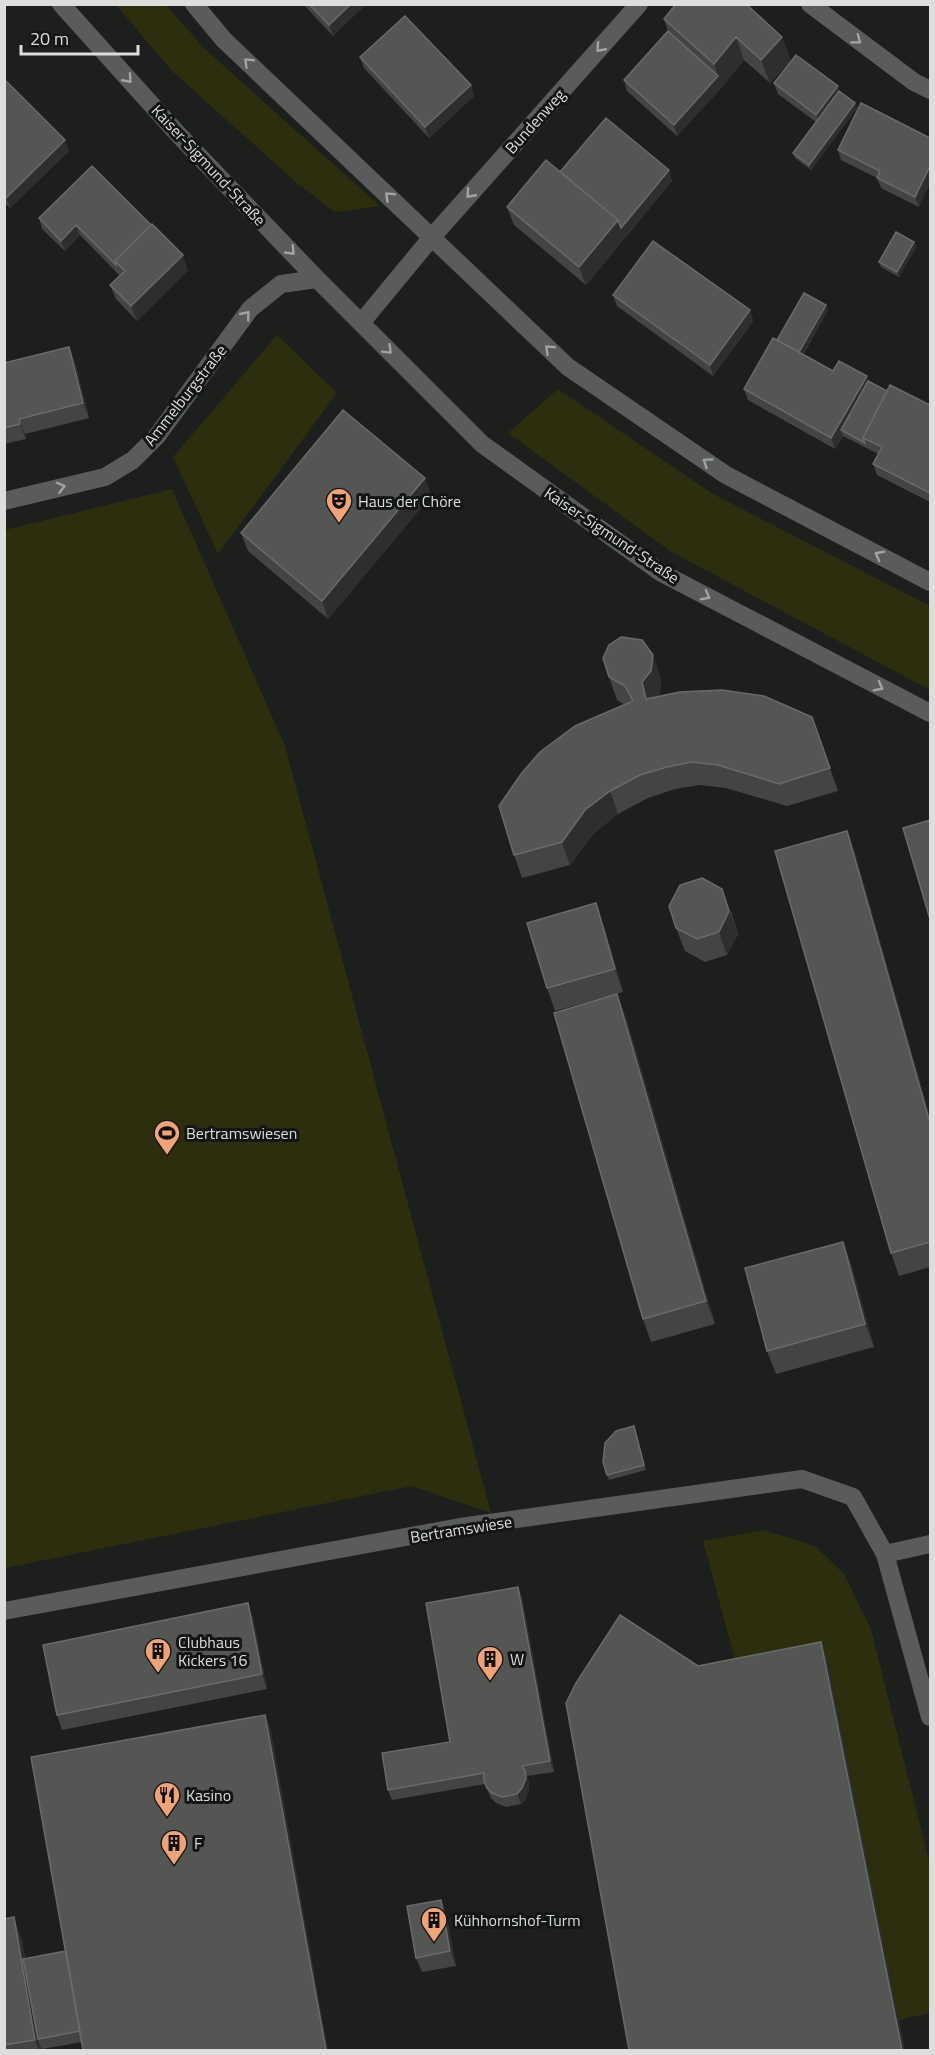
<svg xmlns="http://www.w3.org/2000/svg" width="935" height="2055" viewBox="0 0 935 2055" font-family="'Titillium Web',sans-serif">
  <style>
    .green { fill: #2d2e0e }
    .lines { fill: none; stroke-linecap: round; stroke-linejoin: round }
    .street { stroke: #595c5a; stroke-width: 18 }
    .wall { fill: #434543 }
    .shaded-wall { fill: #2d2f2d }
    .building { fill: #545653; stroke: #696b68; stroke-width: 1.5 }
    .oneway { stroke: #a1a4a2 }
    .labels { text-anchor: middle; stroke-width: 6; stroke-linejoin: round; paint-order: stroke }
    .street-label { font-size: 16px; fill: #dcdedc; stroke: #131614 }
    .poi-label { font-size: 16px; fill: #dcdedc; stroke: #131614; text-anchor: start }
  </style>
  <rect width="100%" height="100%" fill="#1d1f1d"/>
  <path class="green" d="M116 5H166L204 48 380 206 335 212 297 183 173 72Z
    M277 335 337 393 218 554 173 457Z
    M558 389 713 494 930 606V690L670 551 508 433Z
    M172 489 285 746 491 1513 412 1486 5 1568V530Z
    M763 1530 815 1546 844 1574 871 1629 930 1864V2013L899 2020 828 1661 740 1678 703 1541Z"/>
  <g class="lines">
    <path class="street" d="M61 4 177 133 317 279 482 444 660 572 930 713
      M194 4 224 40 568 367 726 475 930 582
      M810 4 914 82 930 90
      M361 323 432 237 639 4
      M4 501 105 477 133 460 157 436 250 309 281 284 317 279
      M885 1554 930 1544
      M4 1611 460 1527 802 1479 853 1497 885 1554 930 1717"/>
  </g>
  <path class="wall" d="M303 4H366L333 36Z
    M676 4 791 60 770 83 744 60 722 87 677 136 627 91 624 80 668 31 664 19Z
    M360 57 474 96 429 138 364 68Z
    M4 79 69 151 10 208 4 202Z
    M774 83 839 91 855 103 857 108 811 170 795 158 793 153 816 122 778 94Z
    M930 138 919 207 881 188 877 178 841 160 838 150Z
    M92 166 188 270 137 321 116 299 110 285 120 276 80 235 65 251 42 229 39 218Z
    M560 172 672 181 586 285 514 225 507 207Z
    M914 242 916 247 899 277 881 267 879 262Z
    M613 295 750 310 753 321 713 376 617 306Z
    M828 310 803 355 833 371 868 381 887 391 930 405V502L877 475 873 464 878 454 843 436 835 449 748 400 744 389 777 340Z
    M69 347 75 362 89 418 25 434 26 439 4 444V363Z
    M425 478 431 496 328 619 248 551 241 533Z
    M609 677 661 678 660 694 657 696 812 717 838 791 787 806 726 788 700 785 675 789 648 798 618 814 594 833 570 865 522 878 514 855 625 705 617 700Z
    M847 831 855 853 930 1117V1267L899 1276 891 1253Z
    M731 911 738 934 727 955 705 962 685 951 676 928Z
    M604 926 623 992 555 1011 547 988Z
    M626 1017 715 1324 651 1342 643 1319Z
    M843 1242 851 1264 874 1347 776 1374 767 1351Z
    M634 1426 646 1470 609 1480 603 1462Z
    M522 1597 554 1772 527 1776 529 1781V1788L526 1799 521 1804 506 1807 496 1803 491 1798 485 1784 392 1800 388 1790 450 1742Z
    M248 1603 253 1618 267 1689 62 1730 57 1715Z
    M271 1730 82 2042 42 2049 40 2046 41 2050H4V1919L22 1940 25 1958 66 1951Z
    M446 1914 456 1966 422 1972 416 1958Z"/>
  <path class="shaded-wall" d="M351 4H366L333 36 329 25Z
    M736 37 744 60 722 87 677 136 674 125 718 76 714 64Z
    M782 37 791 60 770 83 761 60Z
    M471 85 474 96 429 138 425 127Z
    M838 86 841 96 820 125 816 115Z
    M855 103 857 108 811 170 809 165Z
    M65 140 69 151 10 208 6 198Z
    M930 166V184L919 207 915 197Z
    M669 170 672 181 586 285 579 267 618 220Z
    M76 225 80 235 65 251 61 241Z
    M914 242 916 247 899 277 897 272Z
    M183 255 188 270 137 321 131 306Z
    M826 305 828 310 799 361 797 355Z
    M750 310 753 321 713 376 710 365Z
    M69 347 75 362 89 418 83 403Z
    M867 376 870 387 841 430 843 436 835 449 831 438Z
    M19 419 25 434 26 439 20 424Z
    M425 478 431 496 328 619 322 601Z
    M653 655 661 678 660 694 650 705 646 699 642 682Z
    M610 791 618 814 594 833 570 865 562 842 585 810Z
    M847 831 855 853 930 1117V1123Z
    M722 889 738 934 727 955 719 932Z
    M596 903 604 926 623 992 615 969Z
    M617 994 626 1017 715 1324 706 1301Z
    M843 1242 851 1264 874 1347 865 1324Z
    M518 1587 522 1597 554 1772 550 1761Z
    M248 1603 253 1618 267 1689 262 1674Z
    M821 1642 828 1661 905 2050H902Z
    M265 1715 271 1730 328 2050H326Z
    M525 1771 529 1781V1788L526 1799 521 1804 517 1794Z
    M441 1900 446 1914 456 1966 450 1951Z
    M14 1917 22 1940 39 2039H38L41 2050H39L35 2040Z"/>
  <path class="building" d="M309 4H351L329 25Z
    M676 4H746L782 37 761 60 736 37 714 64 664 19Z
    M405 16 471 85 425 127 360 57Z
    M668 31 718 76 674 125 624 80Z
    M796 55 838 86 816 115 774 83Z
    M4 79 65 140 6 198 4 196Z
    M839 91 855 103 809 165 793 153Z
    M861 103 930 138V166L915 197 877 178 880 171 838 150Z
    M606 118 669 170 621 228 618 220 560 172Z
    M546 160 618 220 579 267 507 207Z
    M92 166 151 225 115 261 116 265 76 225 61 241 39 218Z
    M152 224 183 255 131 306 110 285 125 271 115 261Z
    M896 232 914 242 897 272 879 262Z
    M653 241 750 310 710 365 613 295Z
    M804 293 826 305 799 352 777 340Z
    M773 338 833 371 839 361 867 376 831 438 744 389Z
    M69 347 83 403 19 419 20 424 4 428V363Z
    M868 381 887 391 863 438 865 443 841 430Z
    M890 385 930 405V493L873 464 882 447 863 438Z
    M343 410 425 478 322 601 241 533Z
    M621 637 642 640 653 655 651 671 642 682 646 699 680 692 722 690 764 696 812 717 830 768 779 784 718 765 692 762 667 767 640 775 610 791 585 810 562 842 514 855 499 806 521 774 540 752 575 726 633 701 625 686 609 677 603 658 609 645Z
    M930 820V919L903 828Z
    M847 831 930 1123V1242L891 1253 775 851Z
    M702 878 722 889 729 911 719 932 697 939 676 928 669 906 680 885Z
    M596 903 615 969 547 988 527 923Z
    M617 994 706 1301 643 1319 554 1013Z
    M843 1242 865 1324 767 1351 745 1268Z
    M634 1426 644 1465 607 1475 603 1462 605 1443 616 1431Z
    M518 1587 550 1761 522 1766 525 1771 526 1778 522 1788 517 1794 502 1797 492 1793 487 1788 484 1781V1773L388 1790 382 1753 450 1742 426 1603Z
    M248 1603 262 1674 57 1715 43 1645Z
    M620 1615 698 1666 821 1642 902 2050H629L566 1703 576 1683Z
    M265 1715 326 2050H83L31 1757Z
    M441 1900 450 1951 416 1958 407 1906Z
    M14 1917 35 2040 4 2045V1919Z
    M66 1951 80 2031 38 2039 23 1959Z"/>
  <defs><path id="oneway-chevron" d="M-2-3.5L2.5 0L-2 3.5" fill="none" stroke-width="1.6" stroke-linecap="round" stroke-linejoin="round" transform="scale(1.5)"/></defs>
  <g class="oneway">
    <use href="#oneway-chevron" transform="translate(857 40) rotate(37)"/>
    <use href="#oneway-chevron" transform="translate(600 48) rotate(132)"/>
    <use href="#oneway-chevron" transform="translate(248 62) rotate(-136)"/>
    <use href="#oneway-chevron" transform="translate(128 79) rotate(48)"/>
    <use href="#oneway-chevron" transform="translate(470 194) rotate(132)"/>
    <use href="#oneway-chevron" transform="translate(389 196) rotate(-136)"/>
    <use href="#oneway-chevron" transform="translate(291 251) rotate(46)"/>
    <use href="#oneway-chevron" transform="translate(246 315) rotate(-51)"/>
    <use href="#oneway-chevron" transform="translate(549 349) rotate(-136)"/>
    <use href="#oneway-chevron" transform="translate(388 350) rotate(45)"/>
    <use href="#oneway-chevron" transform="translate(707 462) rotate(-146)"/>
    <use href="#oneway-chevron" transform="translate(61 487) rotate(-14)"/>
    <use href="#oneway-chevron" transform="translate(879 555) rotate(-152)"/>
    <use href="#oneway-chevron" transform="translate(706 596) rotate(28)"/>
    <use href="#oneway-chevron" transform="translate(879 687) rotate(28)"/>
  </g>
  <defs>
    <g id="theatre-pin" transform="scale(1.35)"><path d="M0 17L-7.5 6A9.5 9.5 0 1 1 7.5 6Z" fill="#f0a279" stroke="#131614"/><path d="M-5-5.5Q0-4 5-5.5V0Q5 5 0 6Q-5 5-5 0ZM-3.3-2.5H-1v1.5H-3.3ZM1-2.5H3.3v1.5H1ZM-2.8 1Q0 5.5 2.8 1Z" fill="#111"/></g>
    <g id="stadium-pin" transform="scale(1.35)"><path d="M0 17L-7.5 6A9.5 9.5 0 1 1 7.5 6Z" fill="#f0a279" stroke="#131614"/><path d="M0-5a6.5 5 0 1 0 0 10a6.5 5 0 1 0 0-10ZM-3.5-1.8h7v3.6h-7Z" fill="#111"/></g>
    <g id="building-pin" transform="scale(1.35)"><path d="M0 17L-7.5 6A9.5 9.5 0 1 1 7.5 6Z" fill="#f0a279" stroke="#131614"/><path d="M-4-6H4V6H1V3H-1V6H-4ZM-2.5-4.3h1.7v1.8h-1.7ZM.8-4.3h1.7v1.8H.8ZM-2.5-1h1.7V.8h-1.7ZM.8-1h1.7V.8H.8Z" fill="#111"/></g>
    <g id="restaurant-pin" transform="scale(1.35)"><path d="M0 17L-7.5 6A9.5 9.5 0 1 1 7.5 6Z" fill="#f0a279" stroke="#131614"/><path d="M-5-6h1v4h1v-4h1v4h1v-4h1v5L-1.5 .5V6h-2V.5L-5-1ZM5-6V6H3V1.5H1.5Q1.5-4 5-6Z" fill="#111"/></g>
  </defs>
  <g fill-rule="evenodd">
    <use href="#theatre-pin" x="339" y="501"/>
    <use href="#stadium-pin" x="167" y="1133"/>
    <use href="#building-pin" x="158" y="1651"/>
    <use href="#building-pin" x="490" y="1659"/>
    <use href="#restaurant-pin" x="167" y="1795"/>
    <use href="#building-pin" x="174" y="1843"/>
    <use href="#building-pin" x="434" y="1920"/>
  </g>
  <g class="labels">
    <g class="street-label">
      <text transform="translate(535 121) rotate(-48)" y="6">Bundenweg</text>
      <text transform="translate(209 165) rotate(47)" y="6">Kaiser-Sigmund-Straße</text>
      <text transform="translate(185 395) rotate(-52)" y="6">Ammelburgstraße</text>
      <text transform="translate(612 535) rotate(34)" y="6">Kaiser-Sigmund-Straße</text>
      <text transform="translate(461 1529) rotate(-9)" y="6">Bertramswiese</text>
    </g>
    <g class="poi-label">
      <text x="358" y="507">Haus der Chöre</text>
      <text x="186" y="1139">Bertramswiesen</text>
      <text x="178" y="1648">Clubhaus<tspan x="178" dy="18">Kickers 16</tspan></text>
      <text x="510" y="1665">W</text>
      <text x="186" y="1801">Kasino</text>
      <text x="194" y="1849">F</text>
      <text x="454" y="1926">Kühhornshof-Turm</text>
    </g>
  </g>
  <rect width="935" height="2055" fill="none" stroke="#dcdedc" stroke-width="12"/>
  <path d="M21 45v9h117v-9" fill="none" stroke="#dcdedc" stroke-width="3"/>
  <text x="30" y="45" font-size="18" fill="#dcdedc" stroke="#131614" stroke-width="4.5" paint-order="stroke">20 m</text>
</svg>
